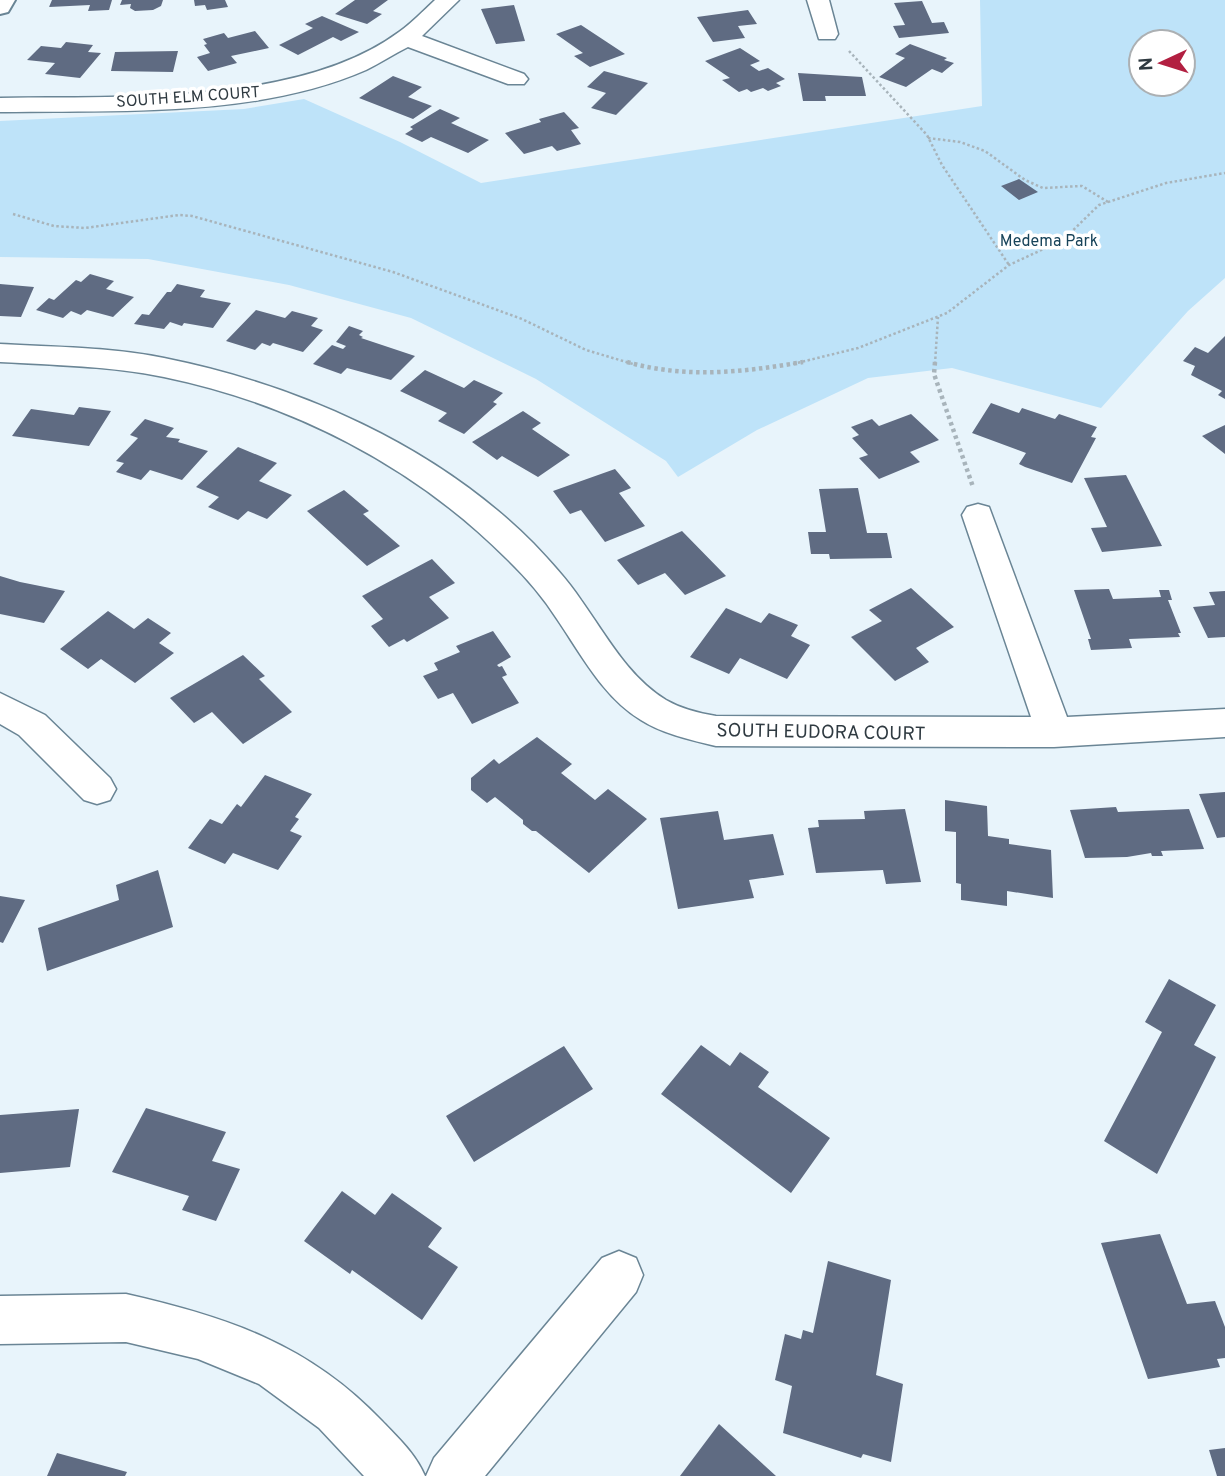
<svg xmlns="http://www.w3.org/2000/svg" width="1225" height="1476" viewBox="0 0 1225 1476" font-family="Overpass,sans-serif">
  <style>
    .green { fill: #bee3f9; fill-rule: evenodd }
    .building { fill: #5f6b82 }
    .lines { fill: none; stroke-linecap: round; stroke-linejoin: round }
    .minor-casing { stroke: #6a8595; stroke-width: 3 }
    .tertiary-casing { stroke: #6a8595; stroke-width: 4 }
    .path-far1 { stroke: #a8b4bb; stroke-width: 2.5; stroke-dasharray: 2.5 2.5; stroke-linecap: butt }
    .path { stroke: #a8b4bb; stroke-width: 4.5; stroke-dasharray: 3.5 3.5; stroke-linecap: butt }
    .minor { fill: #fff; fill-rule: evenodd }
    .tertiary { fill: #fff; fill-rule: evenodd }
    .labels { text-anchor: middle; stroke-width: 7; stroke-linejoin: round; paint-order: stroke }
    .far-street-label { font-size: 16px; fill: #2f3a41; stroke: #fff }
    .far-park-label { font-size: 16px; fill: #174359; stroke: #fff }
    .street-label { font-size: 19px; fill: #2f3a41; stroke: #fff }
  </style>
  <rect width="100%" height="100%" fill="#e8f4fb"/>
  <path class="green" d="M980 0H1225V278L1188 311 1101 408 952 368 868 378 757 430 678 477 666 461 536 379 411 318 289 285 148 259 0 257V121L244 109 304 99 400 142 481 183 982 106ZM1141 42H1183V84H1141Z"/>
  <path class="building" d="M52 0H112L109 10 88 11 90 5 49 7Z
    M122 0H163L161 6 153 10 135 11 130 8 131 4 120 5Z
    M194 0H225L228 7 207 10 205 5 195 6Z
    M355 0H388L373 11 382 14 367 24 335 14Z
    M922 1 932 23 944 22 949 33 899 38 893 26 905 25 894 3Z
    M514 5 525 41 496 44 481 9Z
    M748 10 757 24 738 26 745 38 713 42 697 17Z
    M322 16 359 32 341 41 333 37 298 55 279 45 313 28 305 24Z
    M581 25 625 54 590 67 574 56 583 53 556 34Z
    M255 31 269 48 231 56 237 63 208 71 197 57 210 53 204 45 207 44 203 39 224 33 228 38Z
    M66 42 93 45 88 52 101 53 80 78 45 74 55 63 27 60 41 46 61 48Z
    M910 44 947 58 944 60 954 63 942 73 932 69 906 87 879 77 905 58 895 54Z
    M740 48 760 61 750 65 759 71 768 68 785 79 776 83 781 86 768 91 763 88 751 92 747 89 739 92 722 80 730 78 705 61Z
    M178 51 173 72 111 71 115 52Z
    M604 71 648 83 616 115 591 108 606 93 587 87Z
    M798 73 862 77 866 96H825L826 101H803Z
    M393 76 422 87 408 97 432 106 413 119 359 98Z
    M440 109 460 118 451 123 489 140 468 153 431 137 422 142 405 134 413 129 410 127Z
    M564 112 579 128 571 130 581 144 557 151 552 146 524 154 505 133 541 122 539 119Z
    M1019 179 1038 192 1019 200 1001 186Z
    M90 274 114 281 106 289 134 297 113 317 87 310 81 315 71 311 63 318 36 310 49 298 54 300 76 280 81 282Z
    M0 284 34 287 21 317 0 316Z
    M177 284 205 290 200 297 231 303 213 328 184 323 182 326 170 322 164 329 134 324 142 314 149 315 167 292H171Z
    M256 310 285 318 292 311 318 318 311 326 323 330 303 352 273 343 270 346 262 343 255 350 226 341Z
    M349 326 363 331 359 335 363 337 361 338 415 356 391 380 347 368 341 374 313 364 332 345 343 349 346 346 336 342Z
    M1225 336V399L1218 395 1222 391 1191 375 1195 366 1183 361 1195 347 1208 353Z
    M425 370 464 388 474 380 503 393 493 402 497 404 464 434 438 421 447 413 400 391Z
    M991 403 1019 413 1022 408 1055 419 1059 414 1097 427 1091 437 1096 438 1072 483 1025 467 1019 464 1026 453 972 433Z
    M79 407 111 411 89 446 12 436 31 409 74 415Z
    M523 411 541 423 532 429 570 455 538 477 502 456 497 460 472 442Z
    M911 414 939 440 910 452 920 462 879 479 859 458 868 455 852 438 859 435 851 427 872 419 879 426Z
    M145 419 174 428 166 437 180 439 178 442 208 451 182 480 150 470 141 480 116 472 124 463 116 461 138 438 130 435Z
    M1225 425V454L1202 436Z
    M238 447 277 463 259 481 292 495 267 519 248 511 238 520 208 507 219 497 196 487Z
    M615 469 631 488 619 493 645 526 605 542 581 510 570 514 553 491Z
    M1126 475 1162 546 1102 552 1091 528 1107 527 1084 478Z
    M858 488 867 533H887L892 558 830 559 829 554H811L808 532H826L819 489Z
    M344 490 369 511 363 514 400 546 367 566 307 511Z
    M682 531 726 576 685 595 665 573 638 585 617 560Z
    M432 559 455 583 429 597 449 618 407 642 404 639 389 647 371 626 383 619 362 596Z
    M0 576 20 582 65 591 44 623 0 614Z
    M911 588 954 627 916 648 929 662 895 681 851 637 882 621 869 610Z
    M1109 589 1113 599 1161 597 1159 590H1169L1172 600H1168L1181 633H1178L1180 637 1129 639 1132 648 1091 650 1088 639H1091L1074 590Z
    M1225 591V637L1208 638 1193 607 1215 605 1209 592Z
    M726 608 761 623 769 613 798 625 791 636 810 645 787 679 740 658 729 674 690 657Z
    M108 611 134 629 148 618 171 633 159 643 174 653 135 683 101 659 88 669 60 649Z
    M493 631 511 657 497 665 499 667 502 666 507 675 502 677 519 703 472 724 453 693 438 699 423 676 438 670 434 663 460 652 456 646Z
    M243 655 265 676 259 679 292 712 243 744 212 712 194 723 170 698Z
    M537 737 572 764 561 773 595 800 608 789 647 819 589 873 536 831H532L523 824V820L495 797 487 803 471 790V778L494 759 499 764Z
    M265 775 312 794 295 817 299 819 290 831 302 836 278 870 233 853 225 864 188 848 210 819 222 824 237 804 241 807Z
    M1225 792V837L1217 838 1199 794Z
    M945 800 987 806 988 836 1009 839V844L1051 850 1053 898 1007 891V906L961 900V884L956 883V832L945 831Z
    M1116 807 1118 812 1189 809 1204 849 1161 851 1163 856H1152L1151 853 1127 857 1085 858 1070 810Z
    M905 809 921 882 886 884 883 870 816 873 808 828 819 827 818 820 865 819 864 811Z
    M718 811 724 840 773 834 784 875 749 880 754 898 678 909 660 818Z
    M158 870 173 927 47 971 38 928 119 900 116 885Z
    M0 896 25 900 3 943 0 942Z
    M1169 979 1216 1005 1194 1045 1216 1057 1157 1174 1104 1141 1162 1032 1145 1022Z
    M701 1045 730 1066 740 1052 769 1072 758 1087 830 1138 791 1193 661 1094Z
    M564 1046 593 1089 474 1162 446 1116Z
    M146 1108 226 1132 212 1161 240 1169 216 1221 182 1210 189 1196 112 1172Z
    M79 1109 70 1167 0 1173V1115Z
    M342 1191 375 1215 392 1193 442 1228 428 1247 458 1267 422 1320 352 1270 350 1274 304 1241Z
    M1160 1234 1187 1304 1215 1301 1225 1327V1358L1217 1359 1220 1367 1148 1379 1101 1243Z
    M828 1261 891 1280 876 1375 903 1384 891 1462 863 1454 861 1458 783 1433 792 1386 775 1380 785 1334 801 1339 803 1330 813 1333Z
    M719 1424 776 1476H680Z
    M1225 1448V1476H1217L1209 1450Z
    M57 1453 127 1472 125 1476H47Z"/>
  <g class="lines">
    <g class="minor-casing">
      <path id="minor" d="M435 0H459L422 36 524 74 528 79 524 84H508L408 47C394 54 380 63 366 70 256 118 118 110 0 112V98C119 96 299 106 399 32 412 23 423 11 435 0Z
        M807 0H829L838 34 835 39H819Z
        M0 344C54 347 110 347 164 358 298 385 435 445 533 543 550 561 567 579 581 600 606 635 628 677 666 700 682 709 698 713 716 716L1031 717 962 515 967 507 978 504 989 507 1067 717 1225 709V737L1054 747 716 746C691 740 663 734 641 720 603 697 581 654 557 619 543 597 525 576 506 558 414 466 291 403 164 377 110 366 54 365 0 362Z
        M0 693 45 715 110 778 116 789 110 800 97 804 84 800 19 735 0 724Z
        M619 1251 636 1258 643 1275 636 1292 485 1476H426L434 1458 602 1258Z
        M126 1294C227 1317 309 1344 382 1421 399 1439 415 1453 425 1476H364L319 1428 259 1384 198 1359 126 1342 0 1344V1296Z"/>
    </g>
    <g class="tertiary-casing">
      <path id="tertiary" d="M0 0H15L8 12 0 14Z"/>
    </g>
    <path class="path-far1" d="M849 51 927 135 942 165 1009 265
      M928 138 960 142 985 151 1025 180 1043 188 1082 186 1108 202
      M13 214 54 226 85 228 179 215 192 216 393 272 522 319 586 350 633 364
      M793 364 858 348 947 313 1009 265 1063 240 1099 205 1166 183 1225 173
      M935 364 938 317"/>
    <path class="path" d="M627 362C686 379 744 372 803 362
      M935 362 934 374 973 487"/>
    <use href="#minor" class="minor"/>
    <use href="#tertiary" class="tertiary"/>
  </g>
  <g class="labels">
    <g class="far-street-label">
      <text transform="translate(188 96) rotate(-4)" y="6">SOUTH ELM COURT</text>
    </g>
    <g class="far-park-label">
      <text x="1049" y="246">Medema Park</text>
    </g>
    <g class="street-label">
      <text transform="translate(821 731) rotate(1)" y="7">SOUTH EUDORA COURT</text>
    </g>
  </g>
  <g transform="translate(1162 63) rotate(266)"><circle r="33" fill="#ffffff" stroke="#acb0b3" stroke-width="2"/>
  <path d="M0-5L12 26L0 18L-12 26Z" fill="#b21f41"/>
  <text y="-10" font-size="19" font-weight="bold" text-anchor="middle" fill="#2f3a41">N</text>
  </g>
</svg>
